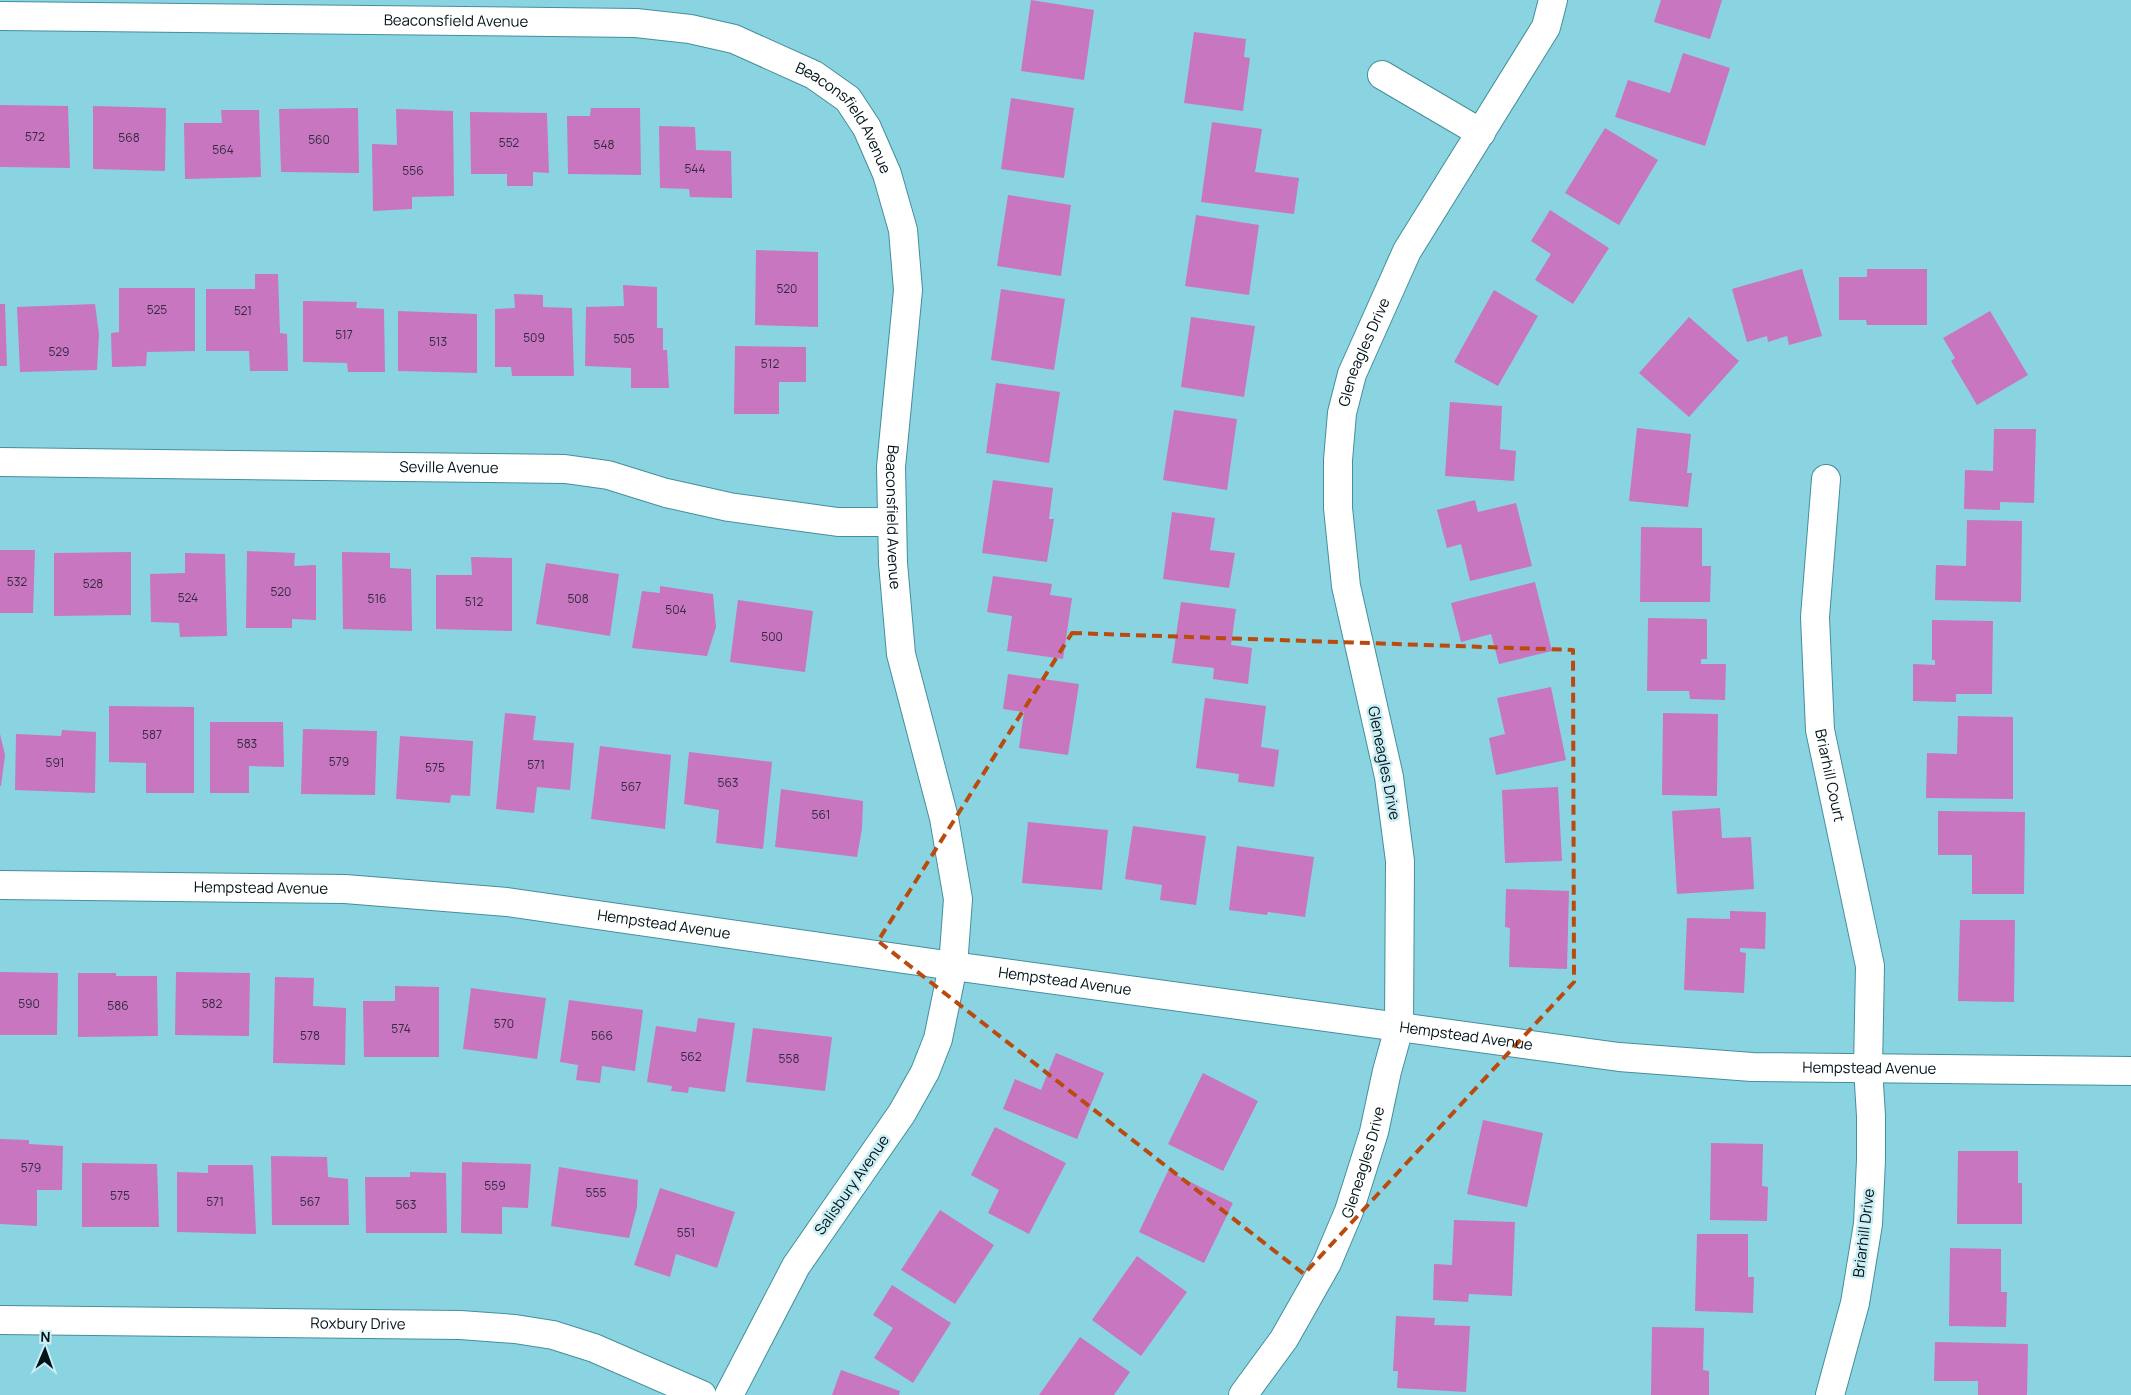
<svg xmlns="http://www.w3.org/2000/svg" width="2131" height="1395" viewBox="0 0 2131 1395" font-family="Manrope,sans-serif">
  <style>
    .building { fill: #c876bf }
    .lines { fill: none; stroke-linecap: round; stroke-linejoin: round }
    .street-casing { stroke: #448f9c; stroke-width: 30 }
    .street { stroke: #fff; stroke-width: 28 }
    .marked { fill: none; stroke: #ba4b0e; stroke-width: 4; stroke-dasharray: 10 6; stroke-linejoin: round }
    .labels { text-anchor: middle; stroke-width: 5; stroke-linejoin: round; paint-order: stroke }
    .number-label { font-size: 12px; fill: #322b41 }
    .street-label { font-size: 15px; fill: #001217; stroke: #cbeef5 }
  </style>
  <rect width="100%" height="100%" fill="#8ad4e2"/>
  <path class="building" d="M1031 0 1094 10 1084 80 1021 71Z
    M1661 0H1722L1710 39 1654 22Z
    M1194 32 1246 39 1244 57 1250 58 1243 111 1184 103Z
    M1683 53 1730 68 1705 146 1615 117 1628 80 1670 93Z
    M1011 98 1074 108 1064 178 1001 169Z
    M0 105 68 106 70 168 0 167Z
    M93 106 166 108 165 171 93 169Z
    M358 108 359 173 281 172 279 109Z
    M591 108H640L641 175 568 174 567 116H590Z
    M396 109 453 111 454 196 412 197V209L373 211 372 144 397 145Z
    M221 110H259L261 177 185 179 184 123H222Z
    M470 112 547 113 549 173 533 172V186H507V174H471Z
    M1212 122 1262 129 1255 172 1299 178 1294 214 1201 202Z
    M659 126 695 127 696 150 731 151 732 198 690 197 689 189 660 188Z
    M1605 128 1658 160 1619 225 1565 193Z
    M1008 195 1071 205 1061 276 997 266Z
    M1550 210 1609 248 1573 304 1535 280 1551 254 1531 241Z
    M1196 215 1259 225 1249 295 1185 286Z
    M756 250 818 252V327L755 325Z
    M1802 269 1822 336 1789 345 1787 336 1768 342 1767 336 1747 342 1732 289Z
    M1867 269H1927V325H1867L1866 320H1839V277H1867Z
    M255 274H278L280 333 287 334 288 371H250L249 351H206V289H255Z
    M623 285 657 287V328H663V350H667L669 388H631V368L585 366 586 307 624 306Z
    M119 288H195V351L147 352 146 366 112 367 111 333 119 332Z
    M1001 289 1065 299 1054 370 991 360Z
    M1494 290 1538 316 1498 386 1454 362Z
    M514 294 543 295V307L572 308 574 376H512L511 367H495V309L515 308Z
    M303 301 357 302 356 308 384 309 385 372H348L347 363 303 362Z
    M0 304H5L7 366H0Z
    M95 304 99 334 97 370 20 372 17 307Z
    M398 311 477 314V373L398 371Z
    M1990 311 2028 375 1977 405 1951 361 1955 358 1943 338Z
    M1191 317 1255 326 1244 397 1181 387Z
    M1689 317 1739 361 1689 417 1639 373Z
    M735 346 806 347V382H779V414H734Z
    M996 383 1060 392 1049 463 986 453Z
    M1450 402 1502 406 1500 449 1516 451 1514 481 1445 476Z
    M1174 410 1237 419 1227 490 1163 480Z
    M1637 428 1691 434 1687 473H1692L1688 507 1629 501Z
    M1994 429H2036L2034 503 2000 502V510L1964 509 1965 470 1993 471Z
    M993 480 1053 488 1049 519H1054L1047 562 982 553Z
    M1475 500 1478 512 1516 503 1532 566 1470 581 1461 544 1447 548 1437 510Z
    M1172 512 1215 518 1210 550 1235 553 1229 588 1163 579Z
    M1967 520 2022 521 2021 602 1935 600 1936 565 1966 566Z
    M1641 527 1702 528V566H1711L1710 602H1640Z
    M0 550H35L33 613H0Z
    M247 551 295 553 294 566 316 565V620L292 619V628H246Z
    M131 552V615L54 616V553Z
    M342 552 390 553V568L411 569 412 631 343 629Z
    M185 553 225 554 227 636 180 637 179 623 151 622 150 574 185 573Z
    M471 557 512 558V631L436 629V575H472Z
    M546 563 619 574 610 636 536 624Z
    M993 576 1052 584 1050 595 1072 598 1063 659 1007 651 1012 616 987 612Z
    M1535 582 1552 651 1499 664 1491 634 1461 642 1451 603Z
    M660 586 713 594 716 627 707 656 632 648 642 591 660 593Z
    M738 600 813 611 805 672 730 662Z
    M1181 602 1236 609 1231 645 1252 648 1248 684 1213 679 1214 668 1172 663Z
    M1648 618 1707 619V659H1701V664H1726L1725 700 1690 699 1689 691H1647Z
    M1932 620 1993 621 1992 694H1956V702L1913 701V664L1935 665V660H1932Z
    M1008 674 1079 684 1068 755 1019 748 1024 712 1003 709Z
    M1551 687 1566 760 1496 775 1489 738 1505 734 1497 698Z
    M1205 698 1266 706 1261 747 1279 750 1274 787 1238 782 1239 774 1196 768Z
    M109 706 194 707V793H146V763L109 762Z
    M505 713 536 716 533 740 574 743 570 790 537 787 534 813 496 809Z
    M1663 713 1718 714 1717 796 1662 795Z
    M1958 716 2013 717V799L1926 798 1927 753 1957 754Z
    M210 722H283L284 767 249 766V793H210Z
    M303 729 377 731 375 795 301 794Z
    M62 730 96 732 95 793 15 790 16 734 61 736Z
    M0 734 5 755 1 786H0Z
    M400 736 473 741 470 796 451 795 450 803 396 799Z
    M600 746 671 755 665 829 591 819Z
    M689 752 772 762 763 849 716 843 719 810 684 804Z
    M1558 787 1562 861 1505 863 1502 790Z
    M781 789 863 801 862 829 857 857 775 847Z
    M1720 808 1722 838 1751 837 1754 889 1677 894 1672 811Z
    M1938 811 2025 812 2024 894H1972V855H1938Z
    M1028 822 1108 830 1102 890 1022 883Z
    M1133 826 1206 836 1196 905 1160 900 1162 885 1125 879Z
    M1237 846 1314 857 1305 917 1268 912 1267 915 1229 910Z
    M1506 889 1569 891 1567 969 1509 967 1510 928 1505 927Z
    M1730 911 1766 912 1765 949 1740 948V952L1746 953 1744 993 1684 990 1687 918 1730 919Z
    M1960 920H2015L2014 1002 1958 1001Z
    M0 972 58 973 57 1035H0Z
    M176 972 250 973 249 1036 175 1035Z
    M78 973H116V976H157L158 1036 78 1037Z
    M275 977 314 978 313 1006 346 1008 345 1065 273 1063Z
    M395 986 439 987V1057H364L363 1001H395Z
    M471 988 546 998 537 1059 463 1049Z
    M569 1000 643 1010 635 1071 602 1066 600 1083 576 1080 578 1065 560 1062Z
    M698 1018 735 1023 725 1092 689 1087 688 1093 671 1091 672 1086 647 1082 656 1026 696 1032Z
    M753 1028 832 1037 825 1091 746 1082Z
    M1056 1053 1104 1073 1077 1139 1003 1109 1015 1079 1041 1090Z
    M1203 1073 1258 1101 1223 1171 1168 1144Z
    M1483 1120 1543 1133 1527 1207 1467 1194Z
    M995 1127 1066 1163 1029 1234 988 1213 999 1190 971 1175Z
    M0 1139 29 1140V1144L63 1146 62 1190H37V1226L0 1224Z
    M1711 1143 1763 1144 1762 1186 1768 1187 1767 1221 1710 1220Z
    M1958 1151H2018V1183H2022V1224H1957Z
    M271 1156 327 1157 328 1177 348 1179 349 1225H272Z
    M462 1162 531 1164 528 1208 502 1207V1234L461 1233Z
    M82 1163 157 1164 159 1227H82Z
    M208 1165H253L256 1234 177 1232V1172L208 1173Z
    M559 1167 638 1180 637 1207 629 1238 551 1226Z
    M1168 1171 1233 1203 1204 1263 1139 1232Z
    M410 1172 446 1173 447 1233H366L365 1177H410Z
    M660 1188 735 1212 717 1268 676 1254 670 1277 634 1265Z
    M940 1210 994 1245 955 1304 901 1270Z
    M1454 1220 1515 1222 1512 1296 1469 1294 1468 1302 1433 1300 1434 1264 1452 1265Z
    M1697 1234H1748V1277H1754L1753 1313 1695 1311Z
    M1950 1248 2001 1249V1292H2007L2006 1327 1949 1326Z
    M1137 1256 1187 1292 1141 1356 1092 1320Z
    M892 1285 951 1323 913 1383 874 1358 893 1328 873 1315Z
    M1396 1316 1435 1318 1434 1325 1470 1326 1466 1392 1397 1388 1398 1371H1393Z
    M1652 1327 1704 1328 1703 1370 1709 1371V1395H1651Z
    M1080 1337 1130 1372 1114 1395H1039Z
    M1935 1342 2028 1344 2027 1395H1978V1381H1934Z
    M841 1370 900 1391 899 1395H832Z"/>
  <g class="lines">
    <g class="street-casing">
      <g id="street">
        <path id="s1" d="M0 16 636 23 690 29 734 39 814 75 848 99 867 128 887 174 903 230 908 290 891 467 893 563 901 654 944 818 958 899 953 966 938 1039 925 1072 902 1113 796 1266 729 1395"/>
        <path d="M1382 75 1481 133"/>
        <path id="s2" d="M0 462 565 469 608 475 666 493 729 507 838 522H891"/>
        <path id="s3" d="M1826 479 1815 617 1820 730 1870 966 1868 1068 1871 1116V1160L1868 1224 1855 1303 1830 1395"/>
        <path id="s4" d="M0 885 345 889 507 902 953 966 1619 1057 1752 1067 2131 1071"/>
        <path id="s5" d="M0 1320 460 1325 515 1329 553 1335 594 1348 702 1395"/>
        <path id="s6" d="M1243 1395 1284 1339 1327 1263 1349 1211 1374 1132 1387 1071 1399 1028 1400 861 1389 777 1346 586 1338 508V460L1342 413 1352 374 1407 251 1546 27 1553 0"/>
      </g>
    </g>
    <use href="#street" class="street"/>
  </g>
  <path class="marked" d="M1072 633 1573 650 1574 982 1304 1274 878 941Z"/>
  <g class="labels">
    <g class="number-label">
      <text x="35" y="141">572</text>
      <text x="129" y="142">568</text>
      <text x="319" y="144">560</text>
      <text x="509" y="147">552</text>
      <text x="604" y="149">548</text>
      <text x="223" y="154">564</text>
      <text x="695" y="173">544</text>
      <text x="413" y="175">556</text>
      <text x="787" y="293">520</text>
      <text x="157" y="314">525</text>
      <text x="243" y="315">521</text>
      <text x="344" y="339">517</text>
      <text x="534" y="342">509</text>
      <text x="624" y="343">505</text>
      <text x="438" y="346">513</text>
      <text x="59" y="356">529</text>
      <text x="770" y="368">512</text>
      <text x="17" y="586">532</text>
      <text x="93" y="588">528</text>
      <text x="281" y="596">520</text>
      <text x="188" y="602">524</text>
      <text x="377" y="603">516</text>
      <text x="578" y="603">508</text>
      <text x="474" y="606">512</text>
      <text x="676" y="614">504</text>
      <text x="772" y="641">500</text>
      <text x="152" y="739">587</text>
      <text x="247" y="748">583</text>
      <text x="339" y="766">579</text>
      <text x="55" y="767">591</text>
      <text x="536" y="769">571</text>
      <text x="435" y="772">575</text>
      <text x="728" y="787">563</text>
      <text x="631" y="791">567</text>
      <text x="821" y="819">561</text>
      <text x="29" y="1008">590</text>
      <text x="212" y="1008">582</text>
      <text x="118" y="1010">586</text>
      <text x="504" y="1028">570</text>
      <text x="401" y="1033">574</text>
      <text x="310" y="1040">578</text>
      <text x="602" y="1040">566</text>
      <text x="691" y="1061">562</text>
      <text x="789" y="1063">558</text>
      <text x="31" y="1172">579</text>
      <text x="495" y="1190">559</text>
      <text x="596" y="1197">555</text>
      <text x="120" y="1200">575</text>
      <text x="215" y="1206">571</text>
      <text x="310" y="1206">567</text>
      <text x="406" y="1209">563</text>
      <text x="686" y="1237">551</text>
    </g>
    <g class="street-label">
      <text dy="5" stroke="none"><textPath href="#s1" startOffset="456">Beaconsfield Avenue</textPath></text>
      <text dy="5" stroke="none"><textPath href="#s1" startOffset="876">Beaconsfield Avenue</textPath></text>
      <text dy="5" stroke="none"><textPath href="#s6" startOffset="1089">Gleneagles Drive</textPath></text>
      <text dy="5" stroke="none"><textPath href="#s2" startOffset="449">Seville Avenue</textPath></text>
      <text dy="5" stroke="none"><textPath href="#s1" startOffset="1296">Beaconsfield Avenue</textPath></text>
      <text transform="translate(1384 763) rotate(79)" y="5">Gleneagles Drive</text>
      <text dy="5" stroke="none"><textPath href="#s3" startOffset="298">Briarhill Court</textPath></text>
      <text dy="5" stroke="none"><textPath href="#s4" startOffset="261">Hempstead Avenue</textPath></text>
      <text dy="5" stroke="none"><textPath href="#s4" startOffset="666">Hempstead Avenue</textPath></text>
      <text dy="5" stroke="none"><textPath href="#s4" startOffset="1071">Hempstead Avenue</textPath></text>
      <text dy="5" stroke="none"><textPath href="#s4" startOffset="1476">Hempstead Avenue</textPath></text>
      <text dy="5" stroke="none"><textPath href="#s4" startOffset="1881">Hempstead Avenue</textPath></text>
      <text dy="5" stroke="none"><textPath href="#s6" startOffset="264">Gleneagles Drive</textPath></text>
      <text transform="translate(852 1185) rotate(-55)" y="5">Salisbury Avenue</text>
      <text transform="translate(1864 1233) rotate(-83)" y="5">Briarhill Drive</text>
      <text dy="5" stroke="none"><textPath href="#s5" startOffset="358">Roxbury Drive</textPath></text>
    </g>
  </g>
  <g transform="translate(45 1350) rotate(2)" stroke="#cbeef5" stroke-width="4" paint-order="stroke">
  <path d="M0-4L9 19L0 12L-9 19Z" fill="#001217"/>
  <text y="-8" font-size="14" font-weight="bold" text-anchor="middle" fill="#001217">N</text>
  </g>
</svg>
